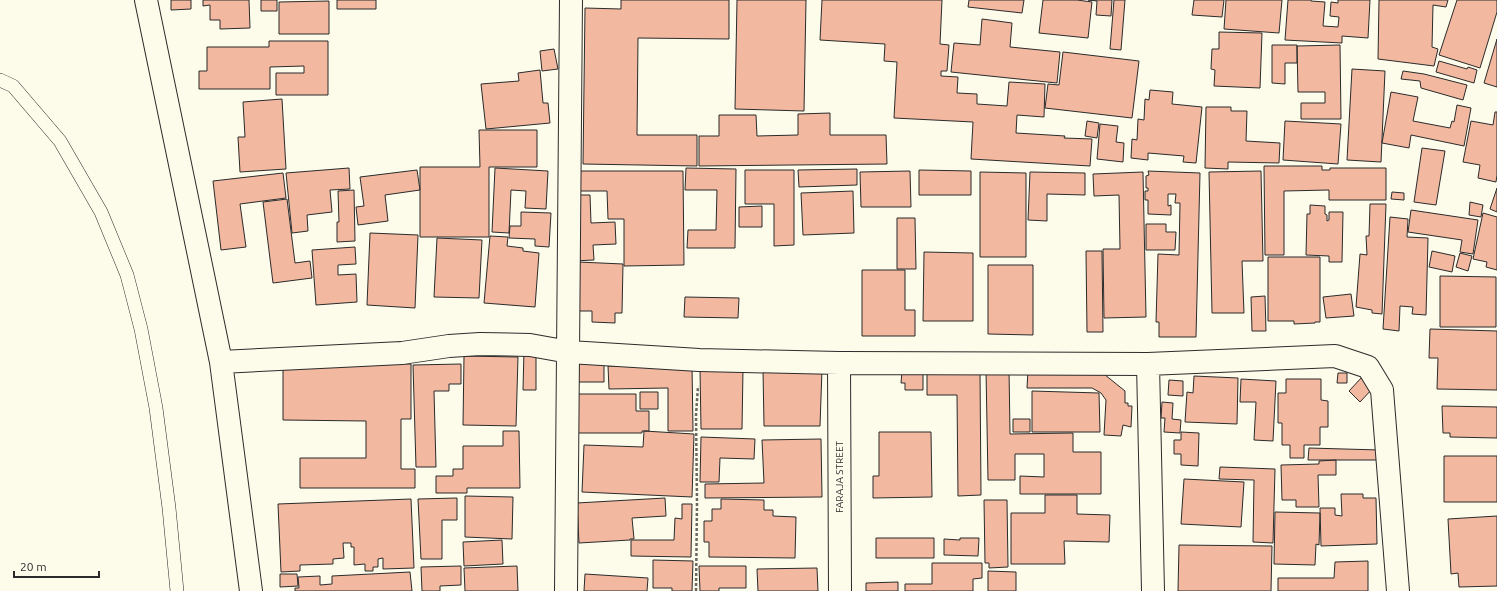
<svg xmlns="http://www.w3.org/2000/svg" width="1497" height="591" viewBox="0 0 1497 591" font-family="Ubuntu,sans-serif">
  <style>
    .building { fill: #f2b8a0; stroke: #2b2b2b }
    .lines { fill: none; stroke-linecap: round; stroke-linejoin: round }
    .lane-casing { stroke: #2b2b2b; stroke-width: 14 }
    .street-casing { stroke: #2b2b2b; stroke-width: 24 }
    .path { stroke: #6a6964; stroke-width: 2.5; stroke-dasharray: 3 2; stroke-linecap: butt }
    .lane { stroke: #fdfbea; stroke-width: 13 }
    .street { stroke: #fdfbea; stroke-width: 22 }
    .labels { text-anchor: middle; stroke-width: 3; stroke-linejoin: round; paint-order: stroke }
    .street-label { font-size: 10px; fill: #2b2b2b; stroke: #fdfbea }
  </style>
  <rect width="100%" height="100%" fill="#fdfbea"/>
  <path class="building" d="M171 0H191V9L171 10Z
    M203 0H249L250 28 220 29V20H210V5L203 6Z
    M261 0H277V11H261Z
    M337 0H376V9H337Z
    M621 0H729V39L638 38 637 135H697V166L583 164 585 8 621 9Z
    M737 0H806L804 111 735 109Z
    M822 0H942L940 44 949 45 947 71H941V76L958 77 957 93 977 94V104L1007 106 1009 82 1045 84 1044 117 1017 115 1016 133 1065 136 1064 138 1092 139 1090 166 971 159 973 122 894 118 897 62 884 61 885 44 820 40Z
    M969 0H1024L1022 13 968 7Z
    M1043 0H1077L1092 2 1088 38 1039 33Z
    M1088 0H1112L1111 16 1096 15 1097 1Z
    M1114 0H1125L1121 50 1110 49Z
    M1194 0H1224L1222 17 1192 15Z
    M1226 0H1282L1279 33 1224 29Z
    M1288 0H1311V1L1325 2 1323 26 1338 27 1339 17 1330 16 1331 2 1338 3V0H1370L1368 38 1342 36V43L1285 40Z
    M1379 0H1448L1446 7 1433 5 1432 47 1438 49 1434 66 1378 59Z
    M1457 0H1497V12L1480 68 1439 55Z
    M329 1V34H279V2Z
    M982 19 1012 23 1010 47 1060 52 1057 83 951 72 954 43 980 45Z
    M1219 32 1262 33 1260 88 1214 86 1215 70 1211 69 1212 49H1219Z
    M1497 39V87L1484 83Z
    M269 41H328V95H276V73H304V66L270 67V89H199V71H207V47H269Z
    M1272 45H1297V63H1285V84L1272 83Z
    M1340 45 1341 119H1301V103H1325V92H1298L1297 46Z
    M554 49 558 69 542 71 540 51Z
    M1063 52 1139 61 1132 118 1045 108 1048 84 1059 85Z
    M1439 61 1467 69 1468 67 1477 70 1474 83 1436 72Z
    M1352 69 1385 71 1381 162 1347 160Z
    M540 70 543 103H548L550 123 486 129 481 84 519 81 518 73Z
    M1403 71 1424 74 1467 85 1463 100 1421 88 1420 81 1401 79Z
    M1150 90 1173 92 1172 104 1202 107 1196 163 1183 162 1184 156 1148 153V160L1131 158 1132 139 1137 140 1138 119 1144 120 1145 99 1149 100Z
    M1391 92 1418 97 1413 121 1450 128 1452 121 1454 122 1457 105 1471 108 1464 146 1411 135 1409 148 1382 143Z
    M282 99 286 169 240 172 238 137H245L243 102Z
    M1206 107H1231V111H1247L1246 141 1280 143 1279 163 1228 162V169L1205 168Z
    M1495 112H1497V175L1496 182 1478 178 1480 165 1463 162 1471 121 1493 125Z
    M830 113V135H886L887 164 699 166V136H719V115H756L757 136 798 135V114Z
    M1087 121 1099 123 1097 138 1085 136Z
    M1285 121 1341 124 1338 164 1283 160Z
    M1100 124 1118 126 1116 142 1124 143 1123 162 1097 159Z
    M479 130H537V167H489V237H420V167H480Z
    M1422 148 1445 151 1436 205 1414 202Z
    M1264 166H1322V170H1330V168H1386V200H1329V190L1284 191V255H1265Z
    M349 168 350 189 330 190 332 212 307 215 308 231 292 233 286 173Z
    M495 168 548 171 546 209 525 208 526 191 511 190 509 233 492 232Z
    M686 168 736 169 735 248H687L688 230H716L717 190H685Z
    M857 169V185L799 187 798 170Z
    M417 170 420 190 385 195 388 221 358 225 356 207 364 206 360 177Z
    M745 170H794V245L774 246V204H745Z
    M919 170 971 171V195H919Z
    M572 171H683L684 265 624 266V219H608L607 191H572Z
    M910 171 911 207H861L860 172Z
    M1148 171 1200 173 1196 337H1159V322H1156L1158 254 1179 255 1180 203H1175L1176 194H1168V206L1171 205V215L1148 214V200H1145V191H1148V188H1146V176L1149 175Z
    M1261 171 1263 261H1242L1244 313H1212L1209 172Z
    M980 172 1026 173V257H980Z
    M1030 172 1085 173V195L1047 194V221L1028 220Z
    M1143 172 1146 317 1104 318 1103 249H1120L1119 195 1094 196 1093 174Z
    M283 173 286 198 240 204 246 247 221 250 213 181Z
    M1497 188V212L1490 209Z
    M354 190 355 241 337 242V222H339L338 191Z
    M853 191 854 233 803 235 801 193Z
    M1392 192 1404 193V200L1391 199Z
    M571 195H590L591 223 615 222 616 244 593 245 594 260 573 261Z
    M287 199 295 263 310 261 312 278 273 283 263 202Z
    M1470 202 1483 205 1481 217 1469 215Z
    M1370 204H1386L1382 314 1372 313V310L1356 307 1360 254 1367 255 1366 236H1369Z
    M1310 205 1325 206V214L1327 215V221L1329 220V212H1343L1342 262H1329V256L1306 255 1307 214H1310Z
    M762 206V227H739V207Z
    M1411 210 1478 220 1473 254 1460 252 1462 240 1408 232Z
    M521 212 551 213 549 247 535 246V239L509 238 510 226H521Z
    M1483 213 1497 217V270L1486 267 1487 262 1473 259Z
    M1390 217 1408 219 1407 237 1428 238 1426 315 1412 314 1413 307 1400 306 1399 331 1383 329Z
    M897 218H915L916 269H897Z
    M1146 224H1166V232H1176L1175 250H1146Z
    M370 233 418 235 415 308 367 305Z
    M490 236 508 237 507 246 523 248V251L539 253 535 307 484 303Z
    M437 238 482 240 479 298 434 297Z
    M355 247 356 264 338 265V275L356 274 357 302 316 305 312 250Z
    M1086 251H1102L1103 332H1087Z
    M1432 251 1455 256 1452 272 1429 267Z
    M924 252 973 253V321H923Z
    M1460 253 1472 256 1468 271 1456 267Z
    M1268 257H1320V322H1315V323L1294 324V321H1268Z
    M578 262 623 264 622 313H615V323L592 322V311H576Z
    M988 265H1033V335L988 334Z
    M862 270H905V310H915V336H862Z
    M1440 276 1496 277V327H1440Z
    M1351 294 1354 316 1326 318 1323 297Z
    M1265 296 1266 331H1252L1251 297Z
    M685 297 739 298 738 318 684 317Z
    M1430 329 1497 331V390L1437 389 1438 358H1429Z
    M524 350 536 351V390H523Z
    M464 356 518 357 516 426 463 425Z
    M572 362H604V382H571Z
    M283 364H411V419H401V469H415V488H300V458H366V421L283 420Z
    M461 364V384H449V391H434L436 467H416L413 365Z
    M692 365 693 431H668V388L609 389 608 366Z
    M700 369H743L742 429H701Z
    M822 369 820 426H764L763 370Z
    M1009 369 1010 434 1073 433V452H1101V494H1020V476L1044 477V454H1015V480H988L986 370Z
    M1028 370H1099L1125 391V403H1128V406H1132L1131 427 1123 425 1121 436 1104 435 1106 400 1101 393 1092 388H1027Z
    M927 371H980L981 495 958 496 957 395H927Z
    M902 372H923V390H905V383H901Z
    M1338 373H1347V383H1337Z
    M1194 376 1238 378 1237 424 1185 422 1187 392 1193 393Z
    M1363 376 1374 387 1360 402 1349 391Z
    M1241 379 1276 381 1273 441 1254 440 1256 402H1240Z
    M1286 379H1321V400L1328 401V427H1320V445H1304V458H1290V445H1282V423H1278V393H1286Z
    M1169 380 1183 381V396L1168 395Z
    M1032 391 1099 393 1100 432H1032Z
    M640 392H658V409H640Z
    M577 394H636V411H649V431H642V433H577Z
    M1162 402 1173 403 1172 419 1181 420 1180 433 1164 432 1165 418H1161Z
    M1442 406 1497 407V438L1450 437V433H1443Z
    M1013 419H1030V432H1013Z
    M503 431H519L520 488H467V493H436V476H453V469H463V446H503Z
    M644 431 694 434 692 497 582 492 584 445 643 447Z
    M879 432H931L932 497 873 498V476H879Z
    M1181 432 1199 433 1198 466 1181 465V454H1174V440H1181Z
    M701 437 755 439 754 459 720 458 719 482H700Z
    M821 439 822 497 705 498V484L764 483 762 440Z
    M1309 448 1380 450V460H1308Z
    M1444 456H1497V502H1444Z
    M1336 460V475H1318L1319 507H1296V500H1282L1281 465 1319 464V461Z
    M1220 467 1275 469 1273 543 1253 542 1254 480 1219 479Z
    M1184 479 1244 482 1241 527 1181 524Z
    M1341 494H1363V498H1376L1377 544 1321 546 1320 508H1335V515L1342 516Z
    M1045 495H1077V514L1110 515 1109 542 1064 541 1065 564H1011V513H1045Z
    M465 496 513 497 512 539 465 537Z
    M457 498V520H442V559H421L418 499Z
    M665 498 666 516 632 518 634 539H630V540L579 543 577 503Z
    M411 499 414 568 383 569V558L378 559V567H373V571H365V564L354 565V547H351V543H343L344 558 333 559V564L300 565V571L281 572 278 504Z
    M721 499 764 500V510H773V516L796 517 795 558 709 557V542H704V521H712V509H721Z
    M984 500H1007L1008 567 989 568V563H985Z
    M682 504H692L691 557 631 556V540H674L675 518 682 519Z
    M1275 512 1320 513 1319 545 1316 544 1315 565 1274 564Z
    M1497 516V586L1459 587 1458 573 1451 574 1448 519Z
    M876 538H934V558H876Z
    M960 538H979L978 556 944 555V539L960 540Z
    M502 540 503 564 464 566 463 542Z
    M1179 545 1272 546 1271 591H1178Z
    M653 560 693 561 692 591H672V588H653Z
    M1368 561V591H1278V578H1334L1335 562Z
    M932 563H982V578L973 579V591H905V584H932Z
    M461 566V585L440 586V591H422L421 567Z
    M517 566 518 591H465L464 568Z
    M699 566H746V588H719V591H700Z
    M817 568 818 591H758L757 569Z
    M988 571 1016 572V591H988Z
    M410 572 412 591H295V588H299L298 577 320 576V585L332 584V576Z
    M280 574H297L298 586 280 587Z
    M585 574 648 578 647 591H584Z
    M898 582V591H866V583Z"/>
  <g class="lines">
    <g class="lane-casing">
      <path id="lane" d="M0 80 13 86 60 141 101 212 127 275 141 329 156 408 169 508 177 591"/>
    </g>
    <g class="street-casing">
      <path id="street" d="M146 0 221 362 251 591
        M221 362 402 353 449 346 480 344 530 345 569 352 699 360 839 363 1148 364 1335 356 1368 367 1382 390 1398 591
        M839 363 840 591
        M1148 364 1153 591
        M566 591 571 0"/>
    </g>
    <path class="path" d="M696 591 697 502 696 415 698 386"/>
    <use href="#lane" class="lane"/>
    <use href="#street" class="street"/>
  </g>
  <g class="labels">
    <g class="street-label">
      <text transform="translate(839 477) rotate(-90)" y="4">FARAJA STREET</text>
    </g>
  </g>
  <path d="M14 571v6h85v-6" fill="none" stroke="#2b2b2b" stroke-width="2"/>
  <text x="20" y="571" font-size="12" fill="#2b2b2b" stroke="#fdfbea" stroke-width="3" paint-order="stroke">20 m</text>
</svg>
